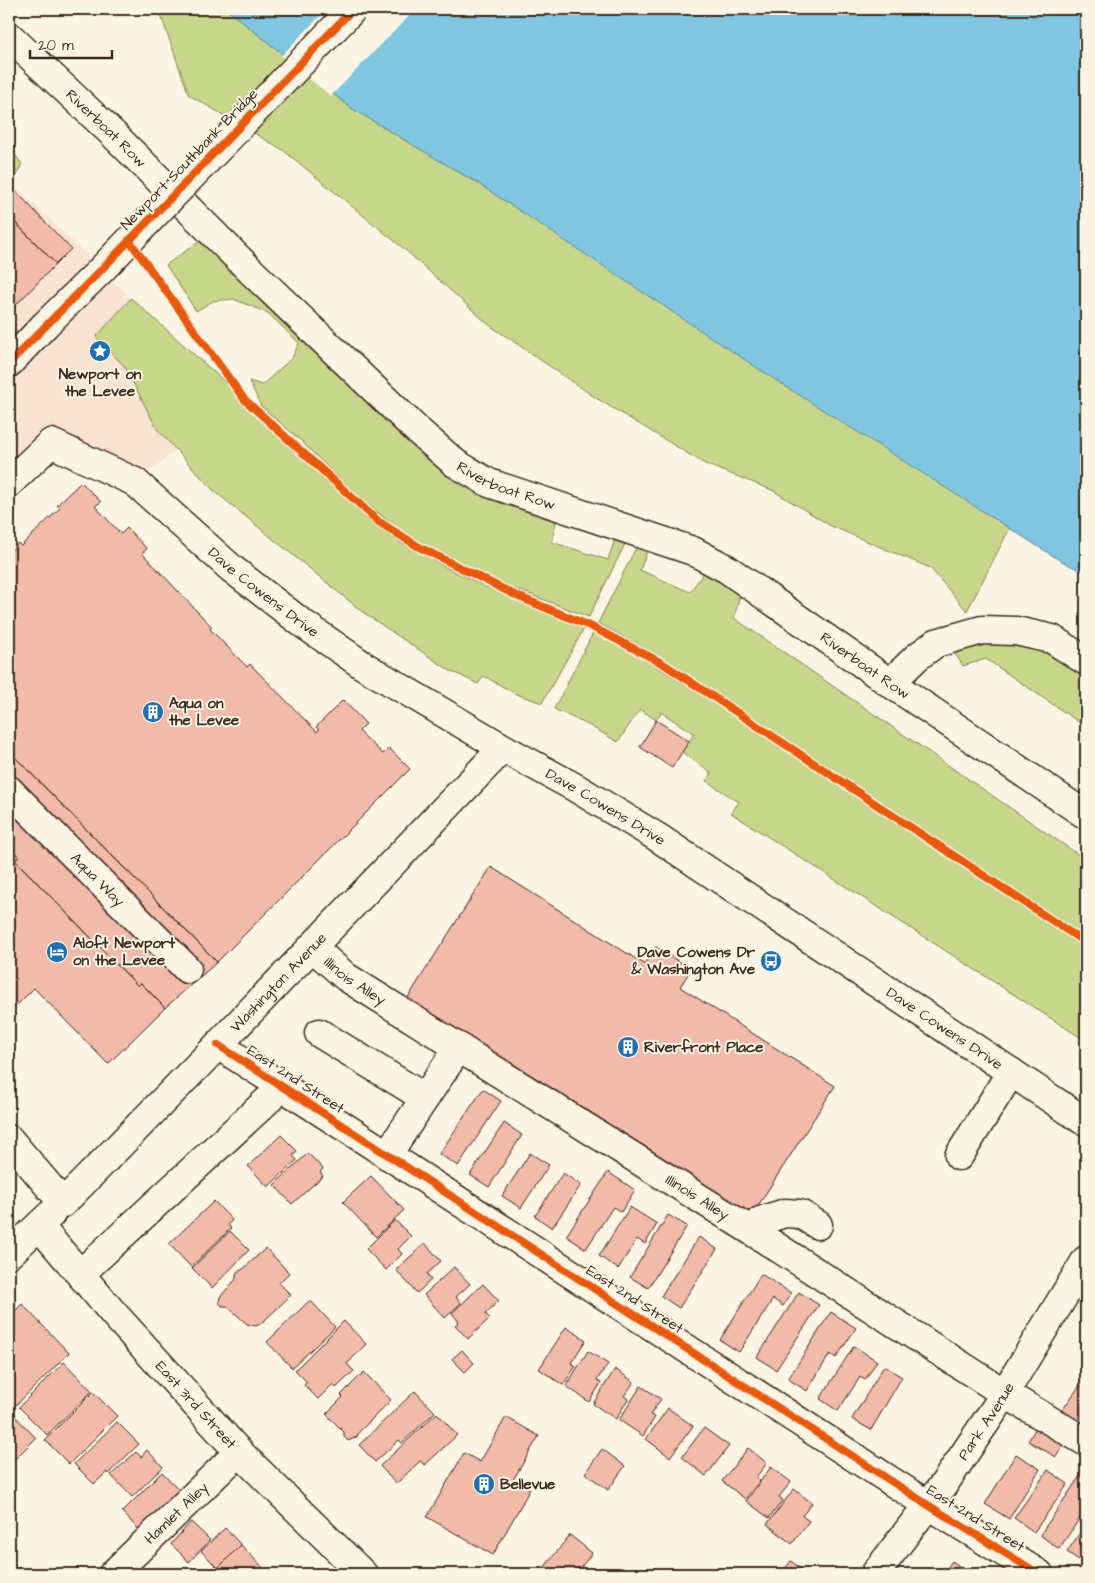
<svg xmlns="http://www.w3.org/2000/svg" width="1095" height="1583" viewBox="0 0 1095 1583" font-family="'Architects Daughter',sans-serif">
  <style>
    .built { fill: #f9e3d3 }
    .green { fill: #c7d68a; stroke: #818054 }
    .water { fill: #80c6e1; stroke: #648893 }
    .pier { fill: #fcf5e5 }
    .building { fill: #f2baa8; stroke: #3b2a1e }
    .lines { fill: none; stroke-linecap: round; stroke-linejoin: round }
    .minor-casing { stroke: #3b2a1e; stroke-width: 31 }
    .major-casing { stroke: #3b2a1e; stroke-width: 31 }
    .minor { stroke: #fcf5e5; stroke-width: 28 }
    .major { stroke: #fcf5e5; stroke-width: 28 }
    .minor-bridge-casing { stroke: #3b2a1e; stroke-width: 31; stroke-linecap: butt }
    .minor-bridge { stroke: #fcf5e5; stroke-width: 28 }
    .cycleway-casing { stroke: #fcf5e5; stroke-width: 11 }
    .cycleway { stroke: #e8590c; stroke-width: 8 }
    .labels { text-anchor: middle; stroke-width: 4; stroke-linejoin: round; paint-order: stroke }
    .street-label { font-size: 15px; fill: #3b2a1e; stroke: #fcf5e5 }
    .poi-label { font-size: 15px; font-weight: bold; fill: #3b2a1e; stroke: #fcf5e5; text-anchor: start }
  </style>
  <rect width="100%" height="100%" fill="#fcf5e5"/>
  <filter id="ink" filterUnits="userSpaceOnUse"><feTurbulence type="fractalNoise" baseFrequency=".02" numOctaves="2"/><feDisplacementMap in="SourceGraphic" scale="10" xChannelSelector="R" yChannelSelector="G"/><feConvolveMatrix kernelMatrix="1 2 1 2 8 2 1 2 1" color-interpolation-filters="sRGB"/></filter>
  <g filter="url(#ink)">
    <path class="built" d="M9 180 131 298 244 399 135 482 53 457 9 501Z"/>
    <path class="green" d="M156 9H226L351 108 479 184 1010 528 967 611 930 568 831 526 772 490 705 464 596 398 488 324 403 248 283 150 189 95 160 13Z
      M9 147 22 164 16 176 9 170Z
      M204 238 315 347 373 408 441 467 501 499 556 522 552 542 608 560 615 539 626 542 589 617 479 575 404 534 356 495 300 440 261 406 249 381 262 385 292 358 299 343 268 313 233 299 213 301 196 311 166 265Z
      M131 298 215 373 369 520 400 542 453 571 486 587 585 627 542 703 516 694 484 676 478 684 449 670 364 613 213 490 157 429 125 367 96 337Z
      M637 546 648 549 640 570 690 592 704 572 740 595 734 618 1086 860V938L659 656 598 623Z
      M594 631 656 666 719 706 1086 948V1041L731 813 739 802 706 781 711 773 682 752 694 734 661 712 656 720 640 709 618 742 590 726 554 709Z
      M1021 641 1053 647 1086 679V727L986 659 963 666 954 652 984 643Z"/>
    <path class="water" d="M226 9H1086V573L1061 561 774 379 479 184 351 108Z"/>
    <path class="pier" d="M327 9H416L331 96 281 56Z"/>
    <path class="building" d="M9 184 71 249 56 264 9 216Z
      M9 216 56 264 9 312Z
      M81 482 101 502 95 506 121 534 127 528 147 549 142 553 212 627 210 629 247 667 250 664 317 732 319 730 316 727 343 700 366 724 359 731 383 754 389 748 410 769 217 962 9 751V553L18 543 21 546 60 508 57 505Z
      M656 720 689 741 672 768 640 747Z
      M9 751 217 962 165 1008 141 983 138 986 15 860 19 857 9 846Z
      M9 846 19 857 15 860 138 986 141 983 165 1008 108 1064 34 988 9 1013Z
      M491 867 644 964 656 947 691 969 680 987 835 1086 750 1218 407 999Z
      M483 1089 501 1101 458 1166 439 1154Z
      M504 1123 522 1135 489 1187 470 1175Z
      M281 1135 297 1151 293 1156 297 1160 268 1187 248 1166Z
      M308 1153 323 1169 320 1172 323 1176 292 1204 274 1185Z
      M530 1153 549 1165 521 1208 502 1196Z
      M608 1172 635 1190 621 1212 613 1207 586 1249 566 1236Z
      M563 1173 581 1185 552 1228 535 1216Z
      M371 1176 404 1210 376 1237 343 1202Z
      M214 1201 232 1220 228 1225 231 1228 191 1267 169 1244Z
      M630 1207 657 1224 645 1244 637 1239 618 1269 599 1256Z
      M668 1215 687 1226 648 1288 630 1277Z
      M395 1220 411 1236 398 1249 402 1254 386 1270 366 1249Z
      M230 1231 249 1250 212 1288 192 1268Z
      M699 1237 717 1249 679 1308 661 1296Z
      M425 1243 441 1261 427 1274 431 1280 417 1293 396 1270Z
      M266 1248 289 1273 279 1283 291 1295 262 1323 256 1326 247 1324 227 1306H222L219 1302 220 1297 236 1279V1274L238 1271 242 1270Z
      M454 1267 470 1284 456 1297 461 1303 445 1318 424 1295Z
      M761 1274 791 1293 783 1306 773 1299 739 1352 720 1340Z
      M483 1284 499 1301 485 1314 490 1318 468 1339 455 1325 459 1322 452 1313Z
      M799 1292 819 1305 776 1370 757 1357Z
      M310 1300 335 1327 292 1368 267 1342Z
      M22 1304 69 1353 12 1409 9 1406V1317Z
      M831 1312 856 1328 836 1358 830 1354 807 1391 788 1379Z
      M344 1321 366 1344 347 1364 354 1371 336 1388 333 1384 318 1399 304 1385 307 1382 295 1370Z
      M566 1327 586 1340 571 1363 576 1366 563 1385 539 1369Z
      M854 1346 877 1361 865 1380 860 1377 838 1411 820 1399Z
      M462 1350 474 1363 465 1372 452 1359Z
      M588 1351 608 1364 597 1380 601 1383 589 1402 566 1386Z
      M64 1362 92 1391 47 1435 19 1407Z
      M884 1366 902 1377 871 1430 852 1419Z
      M615 1369 634 1382 624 1396 628 1399 616 1419 593 1404Z
      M364 1372 391 1400 359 1432 357 1437 348 1441 344 1437V1432L326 1414 343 1397 341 1395Z
      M1080 1385 1086 1389V1430L1061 1412Z
      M641 1386 661 1399 650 1415 655 1417 643 1436 619 1420Z
      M415 1391 435 1412 402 1443 399 1440 375 1462 359 1445Z
      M93 1392 117 1416 69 1464 45 1440Z
      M668 1408 693 1426 670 1457 646 1439Z
      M9 1410 36 1438 9 1465Z
      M437 1413 457 1435 425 1465 420 1461 396 1484 380 1466Z
      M506 1417 539 1436 513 1480 530 1489 493 1555 427 1517 464 1453 480 1462Z
      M117 1422 139 1444 108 1474 107 1472 94 1484 74 1464Z
      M1039 1423 1067 1438 1056 1457 1028 1441Z
      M704 1428 729 1446 706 1476 682 1457Z
      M748 1448 767 1463 756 1477 760 1481 745 1499 722 1481Z
      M602 1449 625 1466 608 1490 585 1473Z
      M147 1450 163 1467 132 1497 111 1475 136 1452 141 1457Z
      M1016 1454 1040 1469 1009 1519 985 1504Z
      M771 1467 791 1482 779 1497 783 1500 769 1518 746 1501Z
      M1048 1470 1068 1484 1034 1532 1014 1518Z
      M162 1472 182 1493 142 1533 122 1512Z
      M1080 1476 1086 1480V1509L1059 1549 1040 1535Z
      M794 1489 812 1503 802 1516 809 1521 792 1544 767 1524Z
      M191 1522 210 1540 189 1562 171 1544Z
      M1086 1524V1565L1067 1552Z
      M225 1528 241 1545 218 1568 201 1551Z
      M570 1535 592 1553 576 1574H539Z
      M241 1545 269 1574H211L218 1568Z
      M791 1561 807 1574H781Z
      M952 1561 971 1574H943Z"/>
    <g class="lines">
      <g class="minor-casing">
        <g id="minor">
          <path id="s1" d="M9 36 112 133 253 273 417 430 455 463 489 483 693 551 727 569 890 683 1086 815"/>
          <path d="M9 363 44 326"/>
          <path id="s2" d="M9 483 51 443 135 482 232 569 302 623 364 666 503 748"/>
          <path d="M890 683 917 657 936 643 982 630 1016 631 1052 639 1086 661"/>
          <path id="s3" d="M9 790 187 969"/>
          <path id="s4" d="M312 947 346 977 755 1233 1004 1393 1086 1442"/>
          <path d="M319 1033 425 1098"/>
          <path d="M218 1045 928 1505 1039 1574"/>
          <path d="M387 1155 459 1047"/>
          <path d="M959 1156 1011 1072"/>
          <path id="s5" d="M39 1226 114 1314 239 1452 363 1574"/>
          <path d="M755 1233 760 1221 785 1213 800 1214 818 1225"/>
          <path d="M9 1254 51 1214"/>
          <path d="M80 1274 282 1087"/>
          <path id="s6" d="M113 1574 239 1452"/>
          <path id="s7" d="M875 1574 944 1484 996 1407 1086 1260"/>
        </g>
      </g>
      <g class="major-casing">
        <g id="major">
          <path id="s8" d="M9 1139 63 1203 218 1045 503 748 576 788 657 837 1086 1122"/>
        </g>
      </g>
      <use href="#minor" class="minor"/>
      <use href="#major" class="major"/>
      <g class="minor-bridge-casing">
        <path id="minor-bridge" d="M44 326 101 270 353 9"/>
      </g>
      <use href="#minor-bridge" class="minor-bridge"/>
      <g class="cycleway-casing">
        <path id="cycleway" d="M129 240 244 399 379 522 419 547 517 596 590 626 662 663 1086 943
          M9 363 101 270 353 9
          M218 1045 928 1505 1039 1574"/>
      </g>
      <use href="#cycleway" class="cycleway"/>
    </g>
  </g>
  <defs>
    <g id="sight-disc" transform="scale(1.125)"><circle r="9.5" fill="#1f6fb2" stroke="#fcf5e5"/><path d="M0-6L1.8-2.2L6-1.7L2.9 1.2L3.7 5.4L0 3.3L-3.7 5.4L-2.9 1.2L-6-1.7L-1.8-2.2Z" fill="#fff"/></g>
    <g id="building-disc" transform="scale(1.125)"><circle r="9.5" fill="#1f6fb2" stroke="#fcf5e5"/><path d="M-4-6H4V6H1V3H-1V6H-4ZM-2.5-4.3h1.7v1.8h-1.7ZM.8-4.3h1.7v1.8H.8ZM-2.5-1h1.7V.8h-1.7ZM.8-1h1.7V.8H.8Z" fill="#fff"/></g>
    <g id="hotel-disc" transform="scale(1.125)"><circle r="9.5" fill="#1f6fb2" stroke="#fcf5e5"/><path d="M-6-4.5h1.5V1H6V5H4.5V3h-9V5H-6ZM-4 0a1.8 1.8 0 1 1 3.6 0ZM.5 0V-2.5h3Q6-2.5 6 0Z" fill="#fff"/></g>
    <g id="bus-disc" transform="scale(1.125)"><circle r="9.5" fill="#1f6fb2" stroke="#fcf5e5"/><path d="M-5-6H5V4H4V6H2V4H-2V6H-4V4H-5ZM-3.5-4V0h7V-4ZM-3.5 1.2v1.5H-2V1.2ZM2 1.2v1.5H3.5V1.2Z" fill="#fff"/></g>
  </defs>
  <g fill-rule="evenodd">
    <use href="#sight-disc" x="100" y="351"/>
    <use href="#building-disc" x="153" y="712"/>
    <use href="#hotel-disc" x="57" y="952"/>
    <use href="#bus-disc" x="771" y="961"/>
    <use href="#building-disc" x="628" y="1047"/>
    <use href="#building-disc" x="484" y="1484"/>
  </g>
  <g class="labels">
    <g class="street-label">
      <text dy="5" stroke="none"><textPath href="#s1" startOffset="134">Riverboat Row</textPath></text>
      <text transform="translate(189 159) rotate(-46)" y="5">Newport Southbank Bridge</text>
      <text dy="5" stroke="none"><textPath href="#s1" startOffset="674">Riverboat Row</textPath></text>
      <text dy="5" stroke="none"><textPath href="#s2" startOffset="320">Dave Cowens Drive</textPath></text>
      <text dy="5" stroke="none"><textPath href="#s1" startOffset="1079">Riverboat Row</textPath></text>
      <text dy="5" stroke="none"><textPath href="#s8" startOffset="835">Dave Cowens Drive</textPath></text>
      <text dy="5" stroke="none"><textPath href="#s3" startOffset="126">Aqua Way</textPath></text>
      <text dy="5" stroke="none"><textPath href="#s4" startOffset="55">Illinois Alley</textPath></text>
      <text dy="5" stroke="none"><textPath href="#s8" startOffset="392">Washington Avenue</textPath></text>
      <text dy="5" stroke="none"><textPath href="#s8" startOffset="1240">Dave Cowens Drive</textPath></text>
      <text transform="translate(296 1079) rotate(33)" y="5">East 2nd Street</text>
      <text dy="5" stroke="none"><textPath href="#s4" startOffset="460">Illinois Alley</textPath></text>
      <text transform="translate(635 1299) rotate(33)" y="5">East 2nd Street</text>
      <text dy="5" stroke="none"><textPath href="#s5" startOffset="238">East 3rd Street</textPath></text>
      <text dy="5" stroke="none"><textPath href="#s7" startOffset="189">Park Avenue</textPath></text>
      <text dy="5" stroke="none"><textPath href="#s6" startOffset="88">Hamlet Alley</textPath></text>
      <text transform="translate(976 1518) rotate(32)" y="5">East 2nd Street</text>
    </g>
    <g class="poi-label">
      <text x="100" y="379" text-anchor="middle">Newport on<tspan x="100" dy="17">the Levee</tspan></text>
      <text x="169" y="708">Aqua on<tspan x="169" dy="17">the Levee</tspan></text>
      <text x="73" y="948">Aloft Newport<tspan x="73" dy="17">on the Levee</tspan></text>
      <text x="755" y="957" text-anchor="end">Dave Cowens Dr<tspan x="755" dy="17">&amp; Washington Ave</tspan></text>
      <text x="644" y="1052">Riverfront Place</text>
      <text x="500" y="1489">Bellevue</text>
    </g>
  </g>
  <rect width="1095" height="1583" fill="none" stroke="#fcf5e5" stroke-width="30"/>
  <rect x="15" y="15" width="1065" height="1553" fill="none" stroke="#3b2a1e" stroke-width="2" filter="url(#ink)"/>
  <path d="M30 50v8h82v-8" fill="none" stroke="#3b2a1e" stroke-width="2.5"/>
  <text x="38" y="50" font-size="15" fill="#3b2a1e" stroke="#fcf5e5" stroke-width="4" paint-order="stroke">20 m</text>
</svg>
